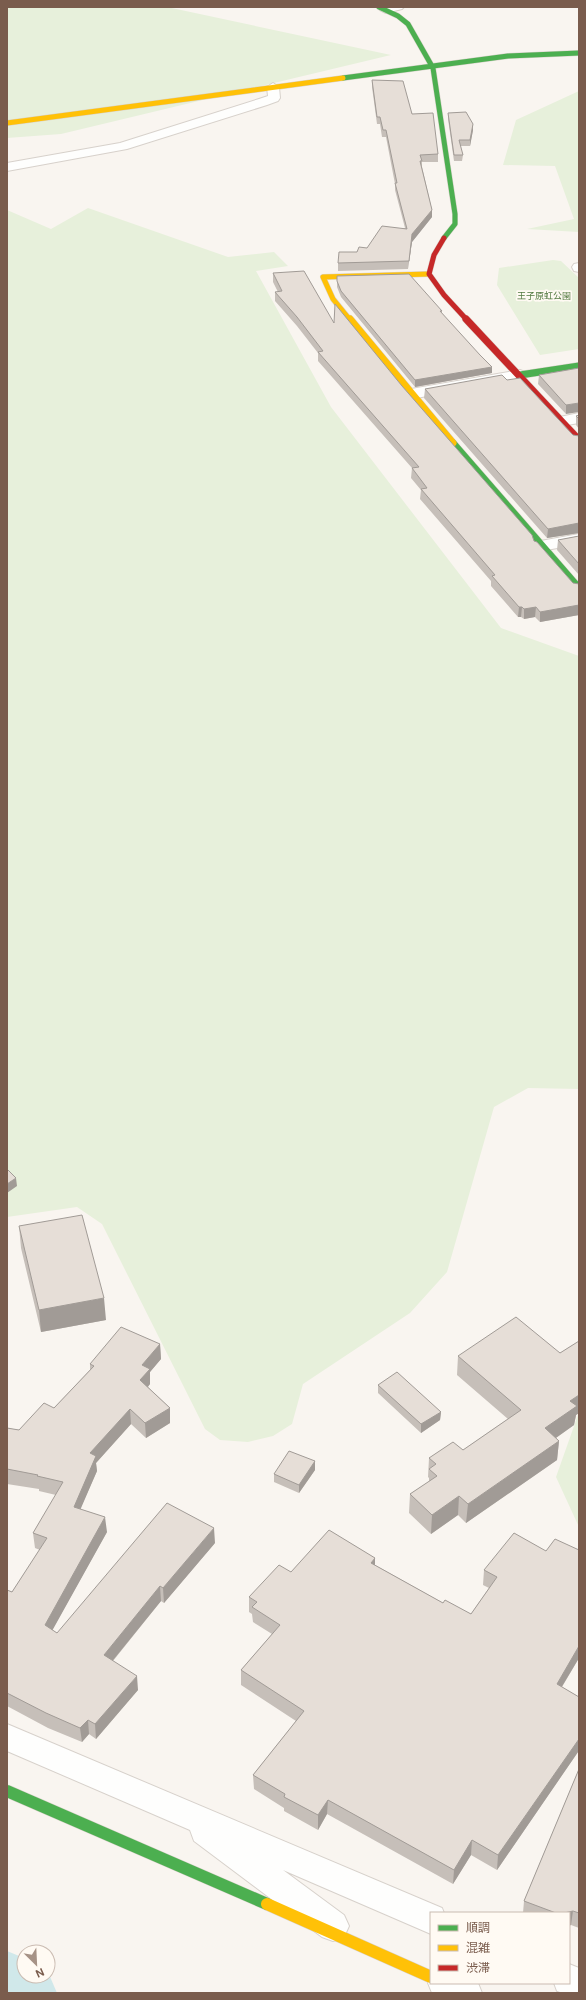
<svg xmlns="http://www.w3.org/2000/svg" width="586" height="2000" viewBox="0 0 586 2000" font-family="'DM Sans','Noto Sans JP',sans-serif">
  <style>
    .green { fill: #e7f0db }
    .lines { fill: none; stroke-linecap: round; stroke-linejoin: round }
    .river { fill: #d0e8ea; fill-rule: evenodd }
    .street-casing { stroke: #d7d1cb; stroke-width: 2 }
    .fast-far2-casing { stroke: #d9d2cb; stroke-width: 6 }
    .fast-far1-casing { stroke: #d9d2cb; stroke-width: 8 }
    .fast-casing { stroke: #d9d2cb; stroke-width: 13 }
    .slow-far2-casing { stroke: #d9d2cb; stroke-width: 6 }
    .slow-far1-casing { stroke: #d9d2cb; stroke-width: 8 }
    .slow-casing { stroke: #d9d2cb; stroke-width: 13 }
    .jam-far1-casing { stroke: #d9d2cb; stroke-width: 6 }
    .jam-casing { stroke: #d9d2cb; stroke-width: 8 }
    .street { fill: #fefefd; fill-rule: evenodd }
    .fast-far2 { stroke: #4caf50; stroke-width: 5 }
    .fast-far1 { stroke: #4caf50; stroke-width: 7 }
    .fast { stroke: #4caf50; stroke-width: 12 }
    .slow-far2 { stroke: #ffc107; stroke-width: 5 }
    .slow-far1 { stroke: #ffc107; stroke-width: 7 }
    .slow { stroke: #ffc107; stroke-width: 12 }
    .jam-far1 { stroke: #c62828; stroke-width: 5 }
    .jam { stroke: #c62828; stroke-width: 7 }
    .wall { fill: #c6bfb9 }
    .shaded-wall { fill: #a19b96 }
    .building { fill: #e6ded7; stroke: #a19b96 }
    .labels { text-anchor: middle; stroke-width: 3.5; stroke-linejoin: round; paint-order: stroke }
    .far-park-label { font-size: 9px; fill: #537a41; stroke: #fffaf3 }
  </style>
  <rect width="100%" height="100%" fill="#f9f5f0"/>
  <path class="green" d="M7 7H167L391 55 61 134 7 138Z
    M579 91V232L527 229 574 219 555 166 503 165 516 120Z
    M88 208 228 257 274 252 288 266 256 271 331 407 501 628 579 656V1089L528 1088 494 1107 447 1272 410 1313 303 1384 292 1424 273 1436 248 1442 220 1440 205 1429 102 1224 77 1207 7 1217V210L51 229Z
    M553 260 561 261 579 278V349L540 355 497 285 499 268Z
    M579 1412V1527L556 1477Z"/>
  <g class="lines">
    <path class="river" d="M7 1951 24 1958V1976H48V1972L57 1993H7Z"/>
    <g class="street-casing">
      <path id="street" d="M404 7 402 9 386 13 380 10 384 7Z
        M273 83 279 87 280 98 278 101 267 105 127 149 7 171V163L120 143 259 99 268 96 267 87Z
        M579 263V272L574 271 572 267 574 264Z
        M520 370 525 372 528 375 525 378 411 399 406 397 403 394 406 391 411 389Z
        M579 413V423L561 426 555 424 553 421 555 418Z
        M579 534V544L541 551 535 550 532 546 535 542Z
        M7 1724 442 1908 444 1913H431V1934L283 1870 344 1915 349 1926 344 1937 333 1941 322 1937 194 1841 190 1830 7 1751Z
        M569 1964 579 1968V1993H563L557 1991 554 1983H569Z
        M431 1975V1983H478L482 1993H432L428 1983Z"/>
    </g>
    <g class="fast-far2-casing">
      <path id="fast-far2" d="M379 7 398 16 408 24 433 68 455 214V224L444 238
        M343 78 508 56 579 53"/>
    </g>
    <g class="fast-far1-casing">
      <path id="fast-far1" d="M520 375 579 366
        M453 443 579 588"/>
    </g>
    <g class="fast-casing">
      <path id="fast" d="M7 1791 267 1904"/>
    </g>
    <g class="slow-far2-casing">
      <path id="slow-far2" d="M7 123 343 78
        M350 320 333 299 323 277 429 274"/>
    </g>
    <g class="slow-far1-casing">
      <path id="slow-far1" d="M350 319 453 443"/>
    </g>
    <g class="slow-casing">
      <path id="slow" d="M267 1904 431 1977"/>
    </g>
    <g class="jam-far1-casing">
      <path id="jam-far1" d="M444 238 434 255 429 274 444 295 467 320"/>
    </g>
    <g class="jam-casing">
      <path id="jam" d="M466 319 579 440"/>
    </g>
    <use href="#street" class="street"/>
    <use href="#fast-far2" class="fast-far2"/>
    <use href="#fast-far1" class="fast-far1"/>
    <use href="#fast" class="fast"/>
    <use href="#slow-far2" class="slow-far2"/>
    <use href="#slow-far1" class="slow-far1"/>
    <use href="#slow" class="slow"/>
    <use href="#jam-far1" class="jam-far1"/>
    <use href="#jam" class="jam"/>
  </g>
  <path class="wall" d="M372 80 412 114 438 154V162H422V167L432 210V217L412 242 408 269 338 271V263L357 252 367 248 405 228 395 190V184L386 137H382L380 124H377L372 87Z
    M448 113 473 124V130L470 146H460L463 155 462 161H454L448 119Z
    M273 273 334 323 402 386 534 541 573 583 579 584V615L540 622 535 617 524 619 521 617H518L491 586V581L420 499 421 490 411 478 412 468 318 361V353L297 326 275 301V292H278L273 282Z
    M337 276 442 311V314L492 373 415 387 341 297 337 287Z
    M579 368 566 414 538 384 539 375Z
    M507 380 573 435 579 436V533L547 538 424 398 425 389Z
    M579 415V429L576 425V416Z
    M579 536V575L557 550 558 540Z
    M19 1226 106 1320 41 1332 21 1248Z
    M579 1341V1413L576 1415 574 1425 556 1438 559 1441 557 1460 466 1523 458 1515 431 1534 409 1513 410 1494 429 1482V1478L428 1477 429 1458 463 1450 508 1419 457 1375 458 1356 560 1353Z
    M160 1344 161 1359 150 1372V1384L148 1387 170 1408V1423L146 1438 131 1424 96 1463 97 1471 80 1509 107 1532 52 1630 57 1633 215 1543 164 1603 161 1601 113 1661 138 1690 96 1739 89 1734 82 1742 48 1728 7 1706V1590L12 1592 40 1550 35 1548 33 1533 56 1495 39 1491V1489L7 1484V1428L19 1430 54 1408 90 1370V1364Z
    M378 1385 441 1412 440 1420 421 1433 378 1393Z
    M315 1461V1470L299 1493 274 1482V1474Z
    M579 1550V1658L562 1687 579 1697V1753L578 1752 497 1870 471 1855 453 1884 327 1814 318 1830 284 1811V1808L254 1789 253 1775 296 1721 241 1685V1670L272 1634 253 1622 252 1614 249 1612V1597L291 1572 375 1558V1565L443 1603 471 1614 489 1588 483 1585 484 1570 546 1551Z
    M579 1769V1928L571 1925 569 1913H523L524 1901Z"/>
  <path class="shaded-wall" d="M473 124V130L470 146V140Z
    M432 210V217L412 242 408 269 409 261 412 234Z
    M492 367V373L415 387V380Z
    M579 403V412L566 414V405Z
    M579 523V533L547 538 548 529Z
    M579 605V615L540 622V612Z
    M519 607H522L521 617H518Z
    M536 607 535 617 524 619V609Z
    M16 1178 17 1186 7 1193V1184Z
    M104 1298 106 1320 41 1332 39 1310Z
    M160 1344 161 1359 150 1372V1384L141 1395 140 1380 142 1365Z
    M579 1395V1413L576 1415 574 1425 543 1447 545 1428 570 1401Z
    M170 1408V1423L146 1438 145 1423Z
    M130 1409 131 1424 96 1463 97 1471 75 1522 74 1507 90 1453Z
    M441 1412 440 1420 421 1433V1424Z
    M559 1441 557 1460 466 1523 468 1504Z
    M315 1461V1470L299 1493V1485Z
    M459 1496 458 1515 431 1534 432 1515Z
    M105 1517 107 1532 47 1640 45 1625Z
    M214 1528 215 1543 164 1603 163 1588Z
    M375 1558V1573L371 1563Z
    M160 1586 161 1601 105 1670 104 1655Z
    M579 1646V1658L555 1698 557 1684Z
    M137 1676 138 1690 96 1739 95 1724Z
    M88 1720 89 1734 82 1742 80 1728Z
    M579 1739 578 1752 497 1870 498 1855Z
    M328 1800 327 1814 318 1830V1815Z
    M472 1840 471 1855 453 1884 454 1870Z
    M573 1911 571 1925 569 1926V1913H564Z"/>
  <path class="building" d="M372 80 403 81 412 114 433 113 438 154 420 155 422 161H420L432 210 412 234 409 261 338 263 339 252H357L359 247 367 248 382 226 407 229 395 183H397L386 130H383L380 117H377Z
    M466 112 473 124 470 140H459L463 155H454L448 113Z
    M304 271 334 323 335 304 402 386 532 535 534 541 537 542 573 583 579 584V605L540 612 536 607 524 609 522 607H519L492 576 495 575 421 489 427 488 412 468 419 467 318 352 323 351 297 317 275 292 282 291 273 273Z
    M409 274 442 311H440L480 355 492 367 415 380 341 291 337 281V276Z
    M579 368V403L566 405 539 375Z
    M502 375 507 380 520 378 573 435 579 436V523L548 529 425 389Z
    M579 415V419L576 416Z
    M579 536V564L558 540Z
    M7 1169 16 1178 7 1184Z
    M82 1215 104 1298 39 1310 19 1226Z
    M516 1317 560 1353 579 1341V1395L570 1401 577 1406 545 1428 559 1441 468 1504 459 1496 432 1515 410 1494 437 1476 429 1469 436 1464 429 1458 453 1442 463 1450 521 1410 458 1356Z
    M121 1327 160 1344 142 1365 150 1369 140 1380 170 1408 145 1423 130 1409 90 1453 96 1456 74 1507 105 1517 45 1625 57 1633 167 1503 214 1528 163 1588 160 1586 104 1655 137 1676 95 1724 88 1720 80 1728 46 1713 7 1693V1590L12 1592 47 1538 33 1533 63 1482 37 1476 38 1475 7 1469V1428L19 1430 44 1403 54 1408 94 1366 90 1364Z
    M397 1372 441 1412 421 1424 378 1385Z
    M289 1451 315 1461 299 1485 274 1474Z
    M329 1530 375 1558 371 1563 443 1603 445 1600 471 1614 497 1577 484 1570 514 1533 546 1551 555 1539 579 1550V1646L557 1684 579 1697V1739L498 1855 472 1840 454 1870 328 1800 318 1815 284 1797 285 1794 253 1775 304 1711 241 1670 280 1625 252 1607 257 1602 249 1597 279 1565 291 1572Z
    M579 1769V1913L573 1911 564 1913H556L524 1901Z"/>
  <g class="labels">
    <g class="far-park-label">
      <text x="544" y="299">王子原虹公園</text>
    </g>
  </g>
  <rect width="586" height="2000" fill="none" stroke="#7a5c4d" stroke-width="16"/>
  <rect x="430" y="1912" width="140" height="72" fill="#fffaf3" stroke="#cabbb1"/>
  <rect x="438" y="1925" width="20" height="6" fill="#4caf50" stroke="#cabbb1"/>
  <text x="466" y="1932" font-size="12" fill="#7a5c4d">順調</text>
  <rect x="438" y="1945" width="20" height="6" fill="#ffc107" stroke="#cabbb1"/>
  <text x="466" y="1952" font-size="12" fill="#7a5c4d">混雑</text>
  <rect x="438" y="1965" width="20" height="6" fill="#c62828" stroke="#cabbb1"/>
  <text x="466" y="1972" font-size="12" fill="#7a5c4d">渋滞</text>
  <g transform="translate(36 1964) rotate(156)"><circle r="19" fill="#fffaf3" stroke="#cabbb1"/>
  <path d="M0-3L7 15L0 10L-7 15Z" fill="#a69286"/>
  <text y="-6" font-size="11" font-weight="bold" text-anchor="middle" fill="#7a5c4d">N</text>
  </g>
</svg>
